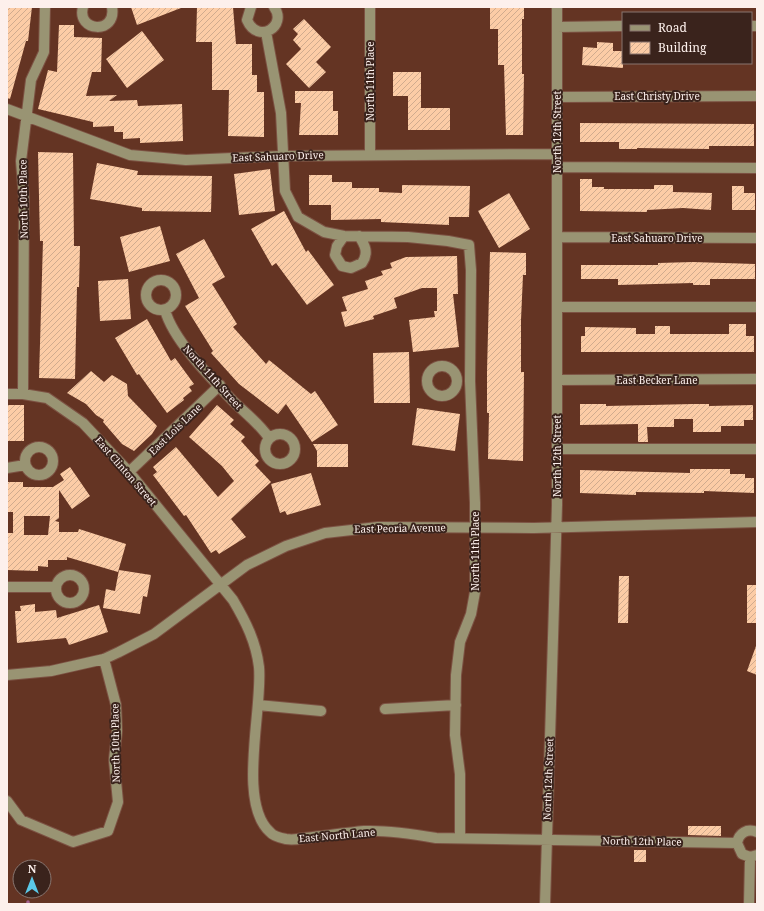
<svg xmlns="http://www.w3.org/2000/svg" width="764" height="911" viewBox="0 0 764 911" font-family="'Noto Serif',serif">
  <style>
    .lines { fill: none; stroke-linecap: round; stroke-linejoin: round }
    .stream { stroke: #a56390; stroke-width: 3.5 }
    .building { fill: url(#building-hatch); fill-rule: evenodd }
    .minor-casing { stroke: #7c5243; stroke-width: 12 }
    .minor { stroke: #999473; stroke-width: 10 }
    .labels { text-anchor: middle; stroke-width: 4; stroke-linejoin: round; paint-order: stroke }
    .street-label { font-size: 10px; fill: #fdf0ec; stroke: #3a231c }
  </style>
  <defs>
    <pattern id="building-hatch" width="6" height="6" patternUnits="userSpaceOnUse"><rect width="6" height="6" fill="#fccca6"/><path d="M-1 1l2-2M0 6l6-6M5 7l2-2" fill="none" stroke="#d0ab8e"/></pattern>
  </defs>
  <rect width="100%" height="100%" fill="#643423"/>
  <g class="lines">
    <path class="stream" d="M28 902V904"/>
  </g>
  <path class="building" d="M7 7H32L28 41H26L10 99 7 98Z
    M131 7H181V8L137 25Z
    M197 7H233L236 44H252V75H257V92H264V137L228 136 229 90H212V42H196Z
    M490 7H524V19H522V74H524L523 135H506L504 65H498V29H490Z
    M304 19 331 47 316 62 326 72 309 88 286 64 301 49 293 40 298 34 293 29Z
    M59 25H74V37L102 38 101 72H92L86 96 117 95 109 101 137 100 138 106 182 104 183 141 140 143V138L123 139V132H114V126L93 127V122L38 109 48 70 57 72Z
    M142 31 164 60 127 88 106 59Z
    M597 42 613 43V51H623V68L582 65 583 47 597 48Z
    M393 72H421V108H450V130H408V96H393Z
    M295 91H333V111H338V135H299L301 103H295Z
    M580 123 754 124V146H709V149L637 148V149H619V142H580Z
    M38 152 73 153 74 246H80L79 287H77L75 379 39 378 43 241H40Z
    M97 163 138 171 137 175 212 176 211 212 142 211V208L90 199Z
    M270 169 275 211 239 215 234 174Z
    M309 175H332V182H352V188H379V192L402 193V185L470 186 469 217H449V225L381 222V219L331 220V205H309Z
    M580 179H592V187H604V189H654V185H673V192L712 193 711 210 683 208 647 210V212L580 211Z
    M732 186H744V193H755V210H732Z
    M509 193 530 229 499 248 478 211Z
    M284 211 306 252 308 250 334 285 307 305 276 263 272 266 251 229Z
    M160 226 170 261 129 272 120 237Z
    M204 239 225 277 212 284 237 324 233 327 266 364 269 360 311 394 315 391 338 425 312 442 286 404 278 414 239 384 211 353 213 351 185 306 199 298 176 254Z
    M490 252 526 253V275H523L521 320V372H524L523 461 488 459 489 413H487V372Z
    M457 256 458 294H453L459 347 413 352 409 320 435 317 434 311H437V288H422L394 298 397 308 373 316 374 319 345 327 341 312 347 311 342 297 368 289 365 281 383 275 381 271 392 268 390 263 406 257Z
    M693 262 755 264V279H710V285H693V283L618 285V279H581V265H658V263Z
    M128 279 131 319 100 321 98 281Z
    M147 319 171 361 175 358 194 384 189 387 192 391 183 398 184 400 167 413 139 374 137 375 115 338Z
    M729 324H746V336H754V352H581V336H585V327L636 328V334H655V326H670V334H729Z
    M409 352 410 403H374L373 353Z
    M91 371 104 382 112 375 127 384 128 396 157 426 152 434 134 451 122 444 103 422 104 420 96 415 86 404 67 393Z
    M580 404H606V406L693 404H709V406L753 405V420H744V426H721V432H693V419H674V427H647L648 442H638V424L580 425Z
    M7 405H24V441H7Z
    M217 405 234 420 230 424 245 437 241 441 259 461 255 465 271 482 231 519 246 537 219 554 216 550 211 553 186 515 184 516 153 475 157 472 153 467 176 447 218 497 234 481 222 466 189 437Z
    M417 408 460 414 455 451 412 445Z
    M313 444H348V467H317V451Z
    M70 467 90 496 72 509 59 490V518L55 521 59 522V532H78L79 529 126 544 118 572 67 557V560H48V567L38 566V571L7 570V533H13V512H7V482H23V487H53L64 480 60 474ZM24 516H50L48 535H24Z
    M690 469H730V474H745V478H754V493L704 491V493L636 492V495L580 493V470L690 473Z
    M311 473 321 505 287 515 285 511 280 513 271 484Z
    M119 570 151 575 147 597 143 596 140 614 103 608 106 589 115 591Z
    M619 576H629L628 623H618Z
    M747 585H757V623H747Z
    M35 604V612L56 610 57 618 99 605 108 632 69 645 66 638 17 643 15 611H21L20 606Z
    M756 646H757V675L747 671Z
    M688 826H721V836L688 835Z
    M634 850H646V862H634Z"/>
  <g class="lines">
    <g class="minor-casing">
      <path id="minor" d="M83 7C76 32 117 35 112 7
        M251 7 247 20C258 45 288 26 274 7
        M370 7V154
        M751 26H757
        M557 27 623 26
        M266 32 281 113 285 191 298 217 324 232 344 236 408 237 448 241 469 245 471 270 470 381 475 503V592L471 614 460 642 456 675 455 735 460 774V838
        M557 97 757 96
        M7 109 130 155 186 160 283 156 557 154
        M557 167 757 168
        M344 236 337 246 335 255 342 266 351 268 362 263C369 253 365 245 359 236
        M557 237 757 238
        M146 295a15 15 0 1 1 30 0a15 15 0 1 1-30 0Z
        M557 307H757
        M165 310C173 340 211 378 233 401 245 413 259 423 269 438
        M427 381a15 15 0 1 1 30 0a15 15 0 1 1-30 0Z
        M557 380 757 379
        M7 394H23L47 398 83 423 129 472 233 600C246 622 256 642 259 667 263 708 237 803 270 832 273 836 281 838 286 839 292 840 299 839 304 838 324 836 344 833 364 831 388 830 413 834 436 838L737 843
        M23 394 24 199 21 161 31 80 44 52 45 7
        M265 449a15 15 0 1 1 30 0a15 15 0 1 1-30 0Z
        M25 461a14 14 0 1 1 28 0a14 14 0 1 1-28 0Z
        M557 449H757
        M7 468 25 465
        M129 472 220 385
        M56 589a14 14 0 1 1 28 0a14 14 0 1 1-28 0Z
        M7 587H56
        M7 675 51 671 104 659 119 652 154 634 247 565 286 546 325 533 378 527 534 528 757 522
        M258 705 321 711
        M385 709 456 705
        M7 801 21 820 73 842 108 831 118 802 114 760 117 731 116 705 104 659
        M757 832C747 828 739 833 737 843L742 854 750 857 757 855
        M545 904 557 505V7
        M749 904 750 857"/>
    </g>
    <use href="#minor" class="minor"/>
  </g>
  <g class="labels">
    <g class="street-label">
      <text transform="translate(370 81) rotate(-90)" y="4">North 11th Place</text>
      <text x="657" y="100">East Christy Drive</text>
      <text transform="translate(557 132) rotate(-90)" y="4">North 12th Street</text>
      <text transform="translate(278 156) rotate(-2)" y="4">East Sahuaro Drive</text>
      <text transform="translate(23 199) rotate(-91)" y="4">North 10th Place</text>
      <text x="657" y="242">East Sahuaro Drive</text>
      <text transform="translate(213 377) rotate(48)" y="4">North 11th Street</text>
      <text x="657" y="384">East Becker Lane</text>
      <text transform="translate(175 429) rotate(-44)" y="4">East Lois Lane</text>
      <text transform="translate(557 456) rotate(-90)" y="4">North 12th Street</text>
      <text transform="translate(126 471) rotate(49)" y="4">East Clinton Street</text>
      <text transform="translate(400 528) rotate(-1)" y="4">East Peoria Avenue</text>
      <text transform="translate(475 551) rotate(-90)" y="4">North 11th Place</text>
      <text transform="translate(115 743) rotate(-91)" y="4">North 10th Place</text>
      <text transform="translate(548 779) rotate(-88)" y="4">North 12th Street</text>
      <text transform="translate(337 835) rotate(-5)" y="4">East North Lane</text>
      <text transform="translate(642 841) rotate(1)" y="4">North 12th Place</text>
    </g>
  </g>
  <rect width="764" height="911" fill="none" stroke="#fdf0ec" stroke-width="16"/>
  <rect x="622" y="12" width="130" height="52" fill="#3a231c" stroke="#88756f"/>
  <rect x="630" y="25" width="20" height="6" fill="#999473" stroke="#88756f"/>
  <text x="658" y="32" font-size="12" fill="#fdf0ec">Road</text>
  <rect x="630" y="42" width="20" height="12" fill="url(#building-hatch)" stroke="#88756f"/>
  <text x="658" y="52" font-size="12" fill="#fdf0ec">Building</text>
  <g transform="translate(32 879)"><circle r="19" fill="#3a231c" stroke="#88756f"/>
  <path d="M0-3L7 15L0 10L-7 15Z" fill="#5bc8e7"/>
  <text y="-6" font-size="11" font-weight="bold" text-anchor="middle" fill="#fdf0ec">N</text>
  </g>
</svg>
